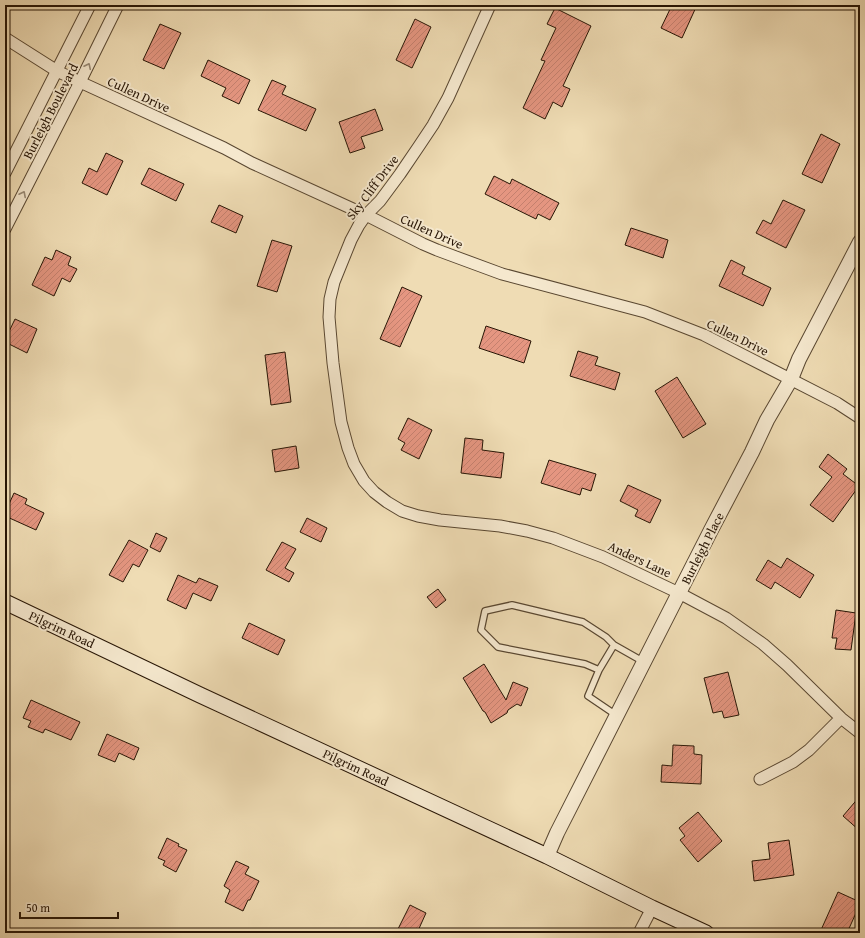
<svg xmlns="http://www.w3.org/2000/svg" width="865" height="938" viewBox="0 0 865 938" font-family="'Gentium Book Plus',serif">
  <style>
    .building { fill: url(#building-hatch); stroke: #271505 }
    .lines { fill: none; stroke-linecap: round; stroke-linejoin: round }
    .service-casing { stroke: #594731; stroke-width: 8 }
    .minor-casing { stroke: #594731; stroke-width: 13 }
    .tertiary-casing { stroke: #594731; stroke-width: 16 }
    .secondary-casing { stroke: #271505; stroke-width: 17 }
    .service { stroke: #f5e8ce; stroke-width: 5.5 }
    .minor { stroke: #f5e8ce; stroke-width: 11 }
    .tertiary { stroke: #f5e8ce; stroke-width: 14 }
    .secondary { stroke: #f5e8ce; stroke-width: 15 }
    .oneway { stroke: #988974 }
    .labels { text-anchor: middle; stroke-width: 4; stroke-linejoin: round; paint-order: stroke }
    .street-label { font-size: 13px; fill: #271505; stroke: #f5e8ce }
  </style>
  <defs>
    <pattern id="building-hatch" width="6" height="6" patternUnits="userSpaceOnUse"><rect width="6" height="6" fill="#e59681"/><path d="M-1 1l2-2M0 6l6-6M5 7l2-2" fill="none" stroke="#c4806e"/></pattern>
  </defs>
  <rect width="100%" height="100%" fill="#efdcb4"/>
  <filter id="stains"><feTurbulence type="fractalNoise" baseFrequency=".005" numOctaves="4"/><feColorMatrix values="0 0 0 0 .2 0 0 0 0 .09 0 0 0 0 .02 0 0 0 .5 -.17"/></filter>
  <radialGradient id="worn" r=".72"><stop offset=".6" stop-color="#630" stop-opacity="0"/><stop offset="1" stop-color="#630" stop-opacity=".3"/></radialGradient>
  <path class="building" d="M672 5H697L682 38 661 28Z
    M555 8 591 26 563 86 570 89 562 107 553 102 545 119 523 108 545 61 541 60 556 28 547 24Z
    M415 19 431 27 412 68 396 60Z
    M160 24 181 33 164 69 143 60Z
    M208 60 250 80 239 104 222 96 226 88 201 76Z
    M272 80 286 86 282 94 316 109 306 131 258 110Z
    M375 109 383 130 361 137 365 148 350 153 339 122Z
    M821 134 840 144 822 183 802 174Z
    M106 153 123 161 107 195 82 183 89 168 97 172Z
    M149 168 184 184 176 201 141 184Z
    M494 176 510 184 512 179 559 203 550 220 538 214 536 219 485 194Z
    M783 200 805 210 786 248 756 233 763 220 771 224Z
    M219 205 243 216 236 233 211 222Z
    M631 228 668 240 663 258 625 245Z
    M272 240 292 246 277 292 257 286Z
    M56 250 71 257 68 265 77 269 70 282 62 278 54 296 32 285 45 257 52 260Z
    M731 260 745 267 742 274 771 288 763 306 719 286Z
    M402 287 422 296 400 347 380 339Z
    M15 319 37 329 27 353 5 342V340Z
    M486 326 531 341 524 363 479 348Z
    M578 351 598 357 595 365 620 373 615 390 570 376Z
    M285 352 291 402 271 405 265 355Z
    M677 377 706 424 683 438 655 391Z
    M408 418 432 430 419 459 401 450 405 443 398 439Z
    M465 438 483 440 482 450 504 453 501 478 461 473Z
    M296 446 299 468 275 472 272 450Z
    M828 454 847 469 843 474 859 486 833 522 810 505 832 477 819 467Z
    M549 460 596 474 591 491 582 488 580 495 541 483Z
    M628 485 661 500 650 523 635 516 638 510 620 501Z
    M14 493 27 499 25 504 44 513 36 530 5 516V513Z
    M307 518 327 528 321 542 300 532Z
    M156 533 167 538 160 552 150 547Z
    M129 540 148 550 139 567 133 564 123 582 109 575Z
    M282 542 296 549 285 568 294 573 289 582 266 570Z
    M787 558 814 575 800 598 775 582 771 589 756 580 768 560 781 568Z
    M178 575 196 583 199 578 218 586 211 601 193 593 186 609 167 600Z
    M438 589 446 600 436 608 427 597Z
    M836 610 856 613 851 650 835 649 837 638H832Z
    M249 623 285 640 278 655 242 638Z
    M484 664 506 700 513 682 528 688 521 706 517 704 508 710 507 713 491 723 485 712 483 711 463 678Z
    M728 672 739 715 724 718 722 711 713 713 704 678Z
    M31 700 80 722 71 740 45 729 43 733 28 727 31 721 23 718Z
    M107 734 139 748 134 760 119 753 115 762 98 755Z
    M673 745 694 746V754L702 755 701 784 661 782 662 765 672 766Z
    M860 796V831L843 816Z
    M698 812 722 841 698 862 680 840 685 836 679 828Z
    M167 838 179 844 178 846 187 850 176 872 163 865 165 861 158 858Z
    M789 840 794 875 754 881 752 861 770 859 768 843Z
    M236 861 249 867 245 874 259 881 250 900H248L243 911 225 902 230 890 224 886Z
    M838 892 860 902V904L847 933H828L821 930Z
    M410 905 426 913 417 933H396Z"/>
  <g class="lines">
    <g class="service-casing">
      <path id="service" d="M599 670 614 645
        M616 715 588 696 599 670 585 664 498 647 481 630 485 611 512 605 583 622 606 637 614 645 644 662"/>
    </g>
    <g class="minor-casing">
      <path id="minor" d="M490 5 448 98 433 125 419 146 400 174 380 201 366 215 359 225 351 240 334 282 330 299 329 317 333 363 341 422 348 448 354 464 364 481 374 492 387 502 402 511 418 516 440 520 500 526 527 531 553 538 603 557 679 593 726 618 763 644 787 665 841 718 860 733
        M5 38 57 71 80 82 224 148 252 163 366 215 423 244 437 250 502 274 645 312 704 335 837 403 860 418
        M5 173 90 5
        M5 229 80 82 118 5
        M760 779 793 762 809 750 841 718
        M639 933 652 908"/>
    </g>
    <g class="tertiary-casing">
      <path id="tertiary" d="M547 856 557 833 711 530 752 452 767 420 791 379 799 359 860 242"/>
    </g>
    <g class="secondary-casing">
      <path id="secondary" d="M5 602 200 695 547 856 652 908 706 933"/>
    </g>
    <use href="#service" class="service"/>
    <use href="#minor" class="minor"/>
    <use href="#tertiary" class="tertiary"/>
    <use href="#secondary" class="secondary"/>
  </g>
  <defs><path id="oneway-chevron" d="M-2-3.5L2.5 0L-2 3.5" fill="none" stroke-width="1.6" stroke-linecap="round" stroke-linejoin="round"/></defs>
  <g class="oneway">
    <use href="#oneway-chevron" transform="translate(88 66) rotate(-64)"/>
    <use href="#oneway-chevron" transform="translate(23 194) rotate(-63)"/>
  </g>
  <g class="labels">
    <g class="street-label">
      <text transform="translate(139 94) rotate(25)" y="5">Cullen Drive</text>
      <text transform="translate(50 111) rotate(-63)" y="5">Burleigh Boulevard</text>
      <text transform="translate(372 187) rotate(-53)" y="5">Sky Cliff Drive</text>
      <text transform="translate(432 231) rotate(24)" y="5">Cullen Drive</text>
      <text transform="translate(738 337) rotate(26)" y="5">Cullen Drive</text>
      <text transform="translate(702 548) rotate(-63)" y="5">Burleigh Place</text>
      <text transform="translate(640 559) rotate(25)" y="5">Anders Lane</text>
      <text transform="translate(62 629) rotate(25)" y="5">Pilgrim Road</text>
      <text transform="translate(356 767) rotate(25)" y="5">Pilgrim Road</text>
    </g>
  </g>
  <rect width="865" height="938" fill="none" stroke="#efdcb4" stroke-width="20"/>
  <rect x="6" y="6" width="853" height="926" fill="none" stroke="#271505" stroke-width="2"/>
  <rect x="10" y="10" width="845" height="918" fill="none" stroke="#271505"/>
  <path d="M20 912v6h98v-6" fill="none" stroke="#271505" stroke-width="2"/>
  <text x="26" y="912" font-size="12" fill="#271505" stroke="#f5e8ce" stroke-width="3" paint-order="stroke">50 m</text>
  <rect width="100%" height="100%" filter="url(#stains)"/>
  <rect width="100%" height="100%" fill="url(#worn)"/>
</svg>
